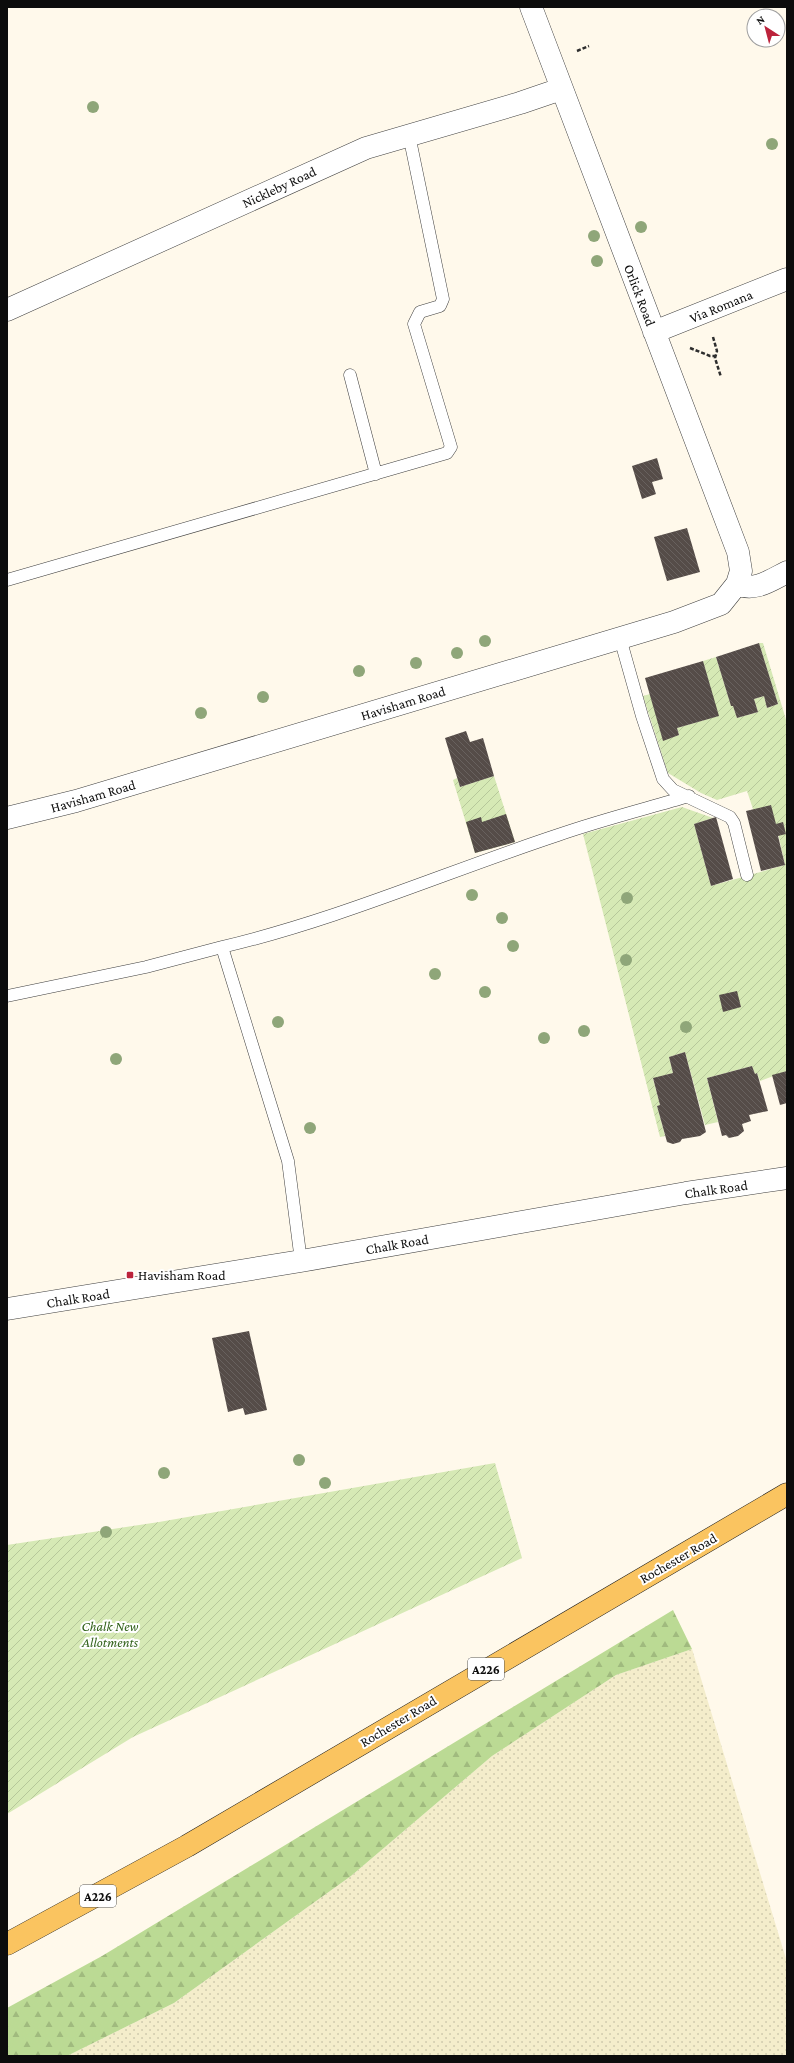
<svg xmlns="http://www.w3.org/2000/svg" width="794" height="2063" viewBox="0 0 794 2063" font-family="'Crimson Pro',serif">
  <style>
    .farmland { fill: url(#farmland-dots) }
    .forest { fill: url(#forest-firs) }
    .garden { fill: url(#garden-furrows) }
    .building { fill: url(#building-back-hatch) }
    .lines { fill: none; stroke-linecap: round; stroke-linejoin: round }
    .service-casing { stroke: #3f3f3f; stroke-width: 13 }
    .minor-casing { stroke: #3f3f3f; stroke-width: 23 }
    .tertiary-casing { stroke: #3f3f3f; stroke-width: 23 }
    .primary-casing { stroke: #1d1d1d; stroke-width: 23 }
    .path { stroke: #2e2e2e; stroke-width: 2.5; stroke-dasharray: 4 2; stroke-linecap: butt }
    .service { stroke: #fff; stroke-width: 12 }
    .minor { stroke: #fff; stroke-width: 22 }
    .tertiary { stroke: #fff; stroke-width: 22 }
    .primary { stroke: #fac460; stroke-width: 22 }
    .tree { fill: #8fa679 }
    .poi-dot { fill: #bc233b; stroke: #fff; stroke-width: 1.5 }
    .labels { text-anchor: middle; stroke-width: 4; stroke-linejoin: round; paint-order: stroke }
    .shield { fill: #fff; stroke: #555; stroke-width: 1 }
    .shield-label { font-size: 13px; font-weight: bold; fill: #0c0c0c }
    .street-label { font-size: 14px; fill: #0c0c0c; stroke: #fff }
    .poi-label { font-size: 14px; fill: #0c0c0c; stroke: #fff; text-anchor: start }
    .park-label { font-size: 14px; font-style: italic; fill: #33631c; stroke: #fff }
  </style>
  <defs>
    <pattern id="farmland-dots" width="8" height="8" patternUnits="userSpaceOnUse"><rect width="8" height="8" fill="#f4edcb"/><path d="M2 2h.1M6 6h.1" fill="none" stroke="#d0caad" stroke-width="1.8" stroke-linecap="round"/></pattern>
    <pattern id="forest-firs" width="22" height="20" patternUnits="userSpaceOnUse"><rect width="22" height="20" fill="#bbda94"/><path d="M5 1l3.5 6h-7zM16 11l3.5 6h-7z" fill="#a0ba7e"/></pattern>
    <pattern id="garden-furrows" width="10" height="10" patternUnits="userSpaceOnUse"><rect width="10" height="10" fill="#d6e9b5"/><path d="M-1 1l2-2M0 10L10 0M9 11l2-2" fill="none" stroke="#b6c79a"/></pattern>
    <pattern id="building-back-hatch" width="6" height="6" patternUnits="userSpaceOnUse"><rect width="6" height="6" fill="#554c48"/><path d="M-1 5l2 2M0 0l6 6M5-1l2 2" fill="none" stroke="#68615e"/></pattern>
  </defs>
  <rect width="100%" height="100%" fill="#fff9eb"/>
  <path class="farmland" d="M692 1649 787 1962V2056H67L174 2003 351 1876 492 1756 616 1675Z"/>
  <path class="forest" d="M673 1610 692 1649 616 1675 492 1756 351 1876 174 2003 67 2056H7V2008L102 1956Z"/>
  <path class="garden" d="M759 643H763L787 723V1071L760 1081 757 1073 755 1074 752 1066 707 1078 718 1122 705 1125 685 1052 669 1057 673 1073 653 1079 660 1105 657 1106 665 1136 660 1137 583 834 682 807 713 818 694 824 711 886 785 865 776 824 753 809 747 791 717 800 701 793 668 773 643 696 650 694 663 740 679 735 677 728 718 716 703 661 716 657 731 706H733L737 718 758 712 754 699 764 696 767 708 778 704Z
    M494 776 515 842 475 853 453 780 457 778 460 787Z
    M495 1463 522 1558 133 1737 7 1814V1545L159 1522Z"/>
  <path class="building" d="M657 458 663 479 652 482 656 494 642 499 632 466Z
    M687 528 700 572 667 581 654 537Z
    M759 643 778 704 767 708 764 696 754 699 758 712 737 718 733 706H731L716 657Z
    M703 661 719 716 677 728 679 735 663 741 645 678Z
    M466 731 470 742 483 738 494 776 460 787 445 738Z
    M771 805 776 824 783 822 786 834 778 836 785 865 761 871 746 811Z
    M506 814 515 842 475 853 466 822 481 817 482 822Z
    M716 817 733 879 711 886 694 824Z
    M737 991 741 1007 723 1012 719 995Z
    M685 1052 706 1132 700 1136 682 1139 680 1142 673 1144 667 1142 657 1106 660 1105 653 1078 673 1073 669 1057Z
    M752 1066 755 1074 757 1073 768 1111 749 1115 751 1121 742 1124 744 1131 738 1136 729 1138 726 1135 722 1136 707 1078Z
    M787 1071V1103L780 1105 772 1075Z
    M249 1331 267 1410 245 1415 243 1408 228 1412 212 1338Z"/>
  <g class="lines">
    <g class="service-casing">
      <path id="service" d="M350 375 376 474
        M7 580 447 453 451 447 414 324 420 312 440 306 443 299 409 135
        M620 638 642 716 663 779 673 790 730 817 734 823 747 875
        M7 996 146 967 222 947
        M301 1261 288 1161 222 947C337 920 446 872 558 835 601 820 645 809 689 796"/>
    </g>
    <g class="minor-casing">
      <path id="minor" d="M531 7 738 552 741 571 737 584
        M7 310 366 148 520 103 561 89
        M654 332 787 279
        M7 818 76 801 674 622 721 604 737 584C755 592 771 580 787 572"/>
    </g>
    <g class="tertiary-casing">
      <path id="tertiary" d="M7 1309 301 1261 686 1193 787 1178"/>
    </g>
    <g class="primary-casing">
      <path id="primary" d="M7 1944 187 1846 787 1494"/>
    </g>
    <path class="path" d="M577 51 589 46
      M713 337 717 351 715 358 721 377
      M690 348 710 356H716"/>
    <use href="#service" class="service"/>
    <use href="#minor" class="minor"/>
    <use href="#tertiary" class="tertiary"/>
    <use href="#primary" class="primary"/>
  </g>
  <g class="tree">
    <circle cx="93" cy="107" r="6"/>
    <circle cx="772" cy="144" r="6"/>
    <circle cx="641" cy="227" r="6"/>
    <circle cx="594" cy="236" r="6"/>
    <circle cx="597" cy="261" r="6"/>
    <circle cx="485" cy="641" r="6"/>
    <circle cx="457" cy="653" r="6"/>
    <circle cx="416" cy="663" r="6"/>
    <circle cx="359" cy="671" r="6"/>
    <circle cx="263" cy="697" r="6"/>
    <circle cx="201" cy="713" r="6"/>
    <circle cx="472" cy="895" r="6"/>
    <circle cx="627" cy="898" r="6"/>
    <circle cx="502" cy="918" r="6"/>
    <circle cx="513" cy="946" r="6"/>
    <circle cx="626" cy="960" r="6"/>
    <circle cx="435" cy="974" r="6"/>
    <circle cx="485" cy="992" r="6"/>
    <circle cx="278" cy="1022" r="6"/>
    <circle cx="686" cy="1027" r="6"/>
    <circle cx="584" cy="1031" r="6"/>
    <circle cx="544" cy="1038" r="6"/>
    <circle cx="116" cy="1059" r="6"/>
    <circle cx="310" cy="1128" r="6"/>
    <circle cx="299" cy="1460" r="6"/>
    <circle cx="164" cy="1473" r="6"/>
    <circle cx="325" cy="1483" r="6"/>
    <circle cx="106" cy="1532" r="6"/>
  </g>
  <rect class="poi-dot" x="126" y="1271" width="8" height="8" rx="2"/>
  <g class="labels">
    <g class="shield">
      <rect x="468" y="1658" width="36" height="22" rx="3"/>
      <rect x="80" y="1885" width="36" height="22" rx="3"/>
    </g>
    <g class="shield-label">
      <text x="486" y="1674">A226</text>
      <text x="98" y="1901">A226</text>
    </g>
    <g class="street-label">
      <text transform="translate(279 187) rotate(-25)" y="5">Nickleby Road</text>
      <text transform="translate(640 295) rotate(69)" y="5">Orlick Road</text>
      <text transform="translate(721 306) rotate(-22)" y="5">Via Romana</text>
      <text transform="translate(403 703) rotate(-17)" y="5">Havisham Road</text>
      <text transform="translate(93 796) rotate(-16)" y="5">Havisham Road</text>
      <text transform="translate(716 1189) rotate(-8)" y="5">Chalk Road</text>
      <text transform="translate(397 1244) rotate(-10)" y="5">Chalk Road</text>
      <text transform="translate(78 1298) rotate(-9)" y="5">Chalk Road</text>
      <text transform="translate(678 1558) rotate(-30)" y="5">Rochester Road</text>
      <text transform="translate(398 1721) rotate(-31)" y="5">Rochester Road</text>
    </g>
    <g class="poi-label">
      <text x="138" y="1280">Havisham Road</text>
    </g>
    <g class="park-label">
      <text x="110" y="1631">Chalk New<tspan x="110" dy="16">Allotments</tspan></text>
    </g>
  </g>
  <rect width="794" height="2063" fill="none" stroke="#0c0c0c" stroke-width="16"/>
  <g transform="translate(766 28) rotate(324)"><circle r="19" fill="#ffffff" stroke="#9e9e9e"/>
  <path d="M0-3L7 15L0 10L-7 15Z" fill="#bc233b"/>
  <text y="-6" font-size="11" font-weight="bold" text-anchor="middle" fill="#0c0c0c">N</text>
  </g>
</svg>
